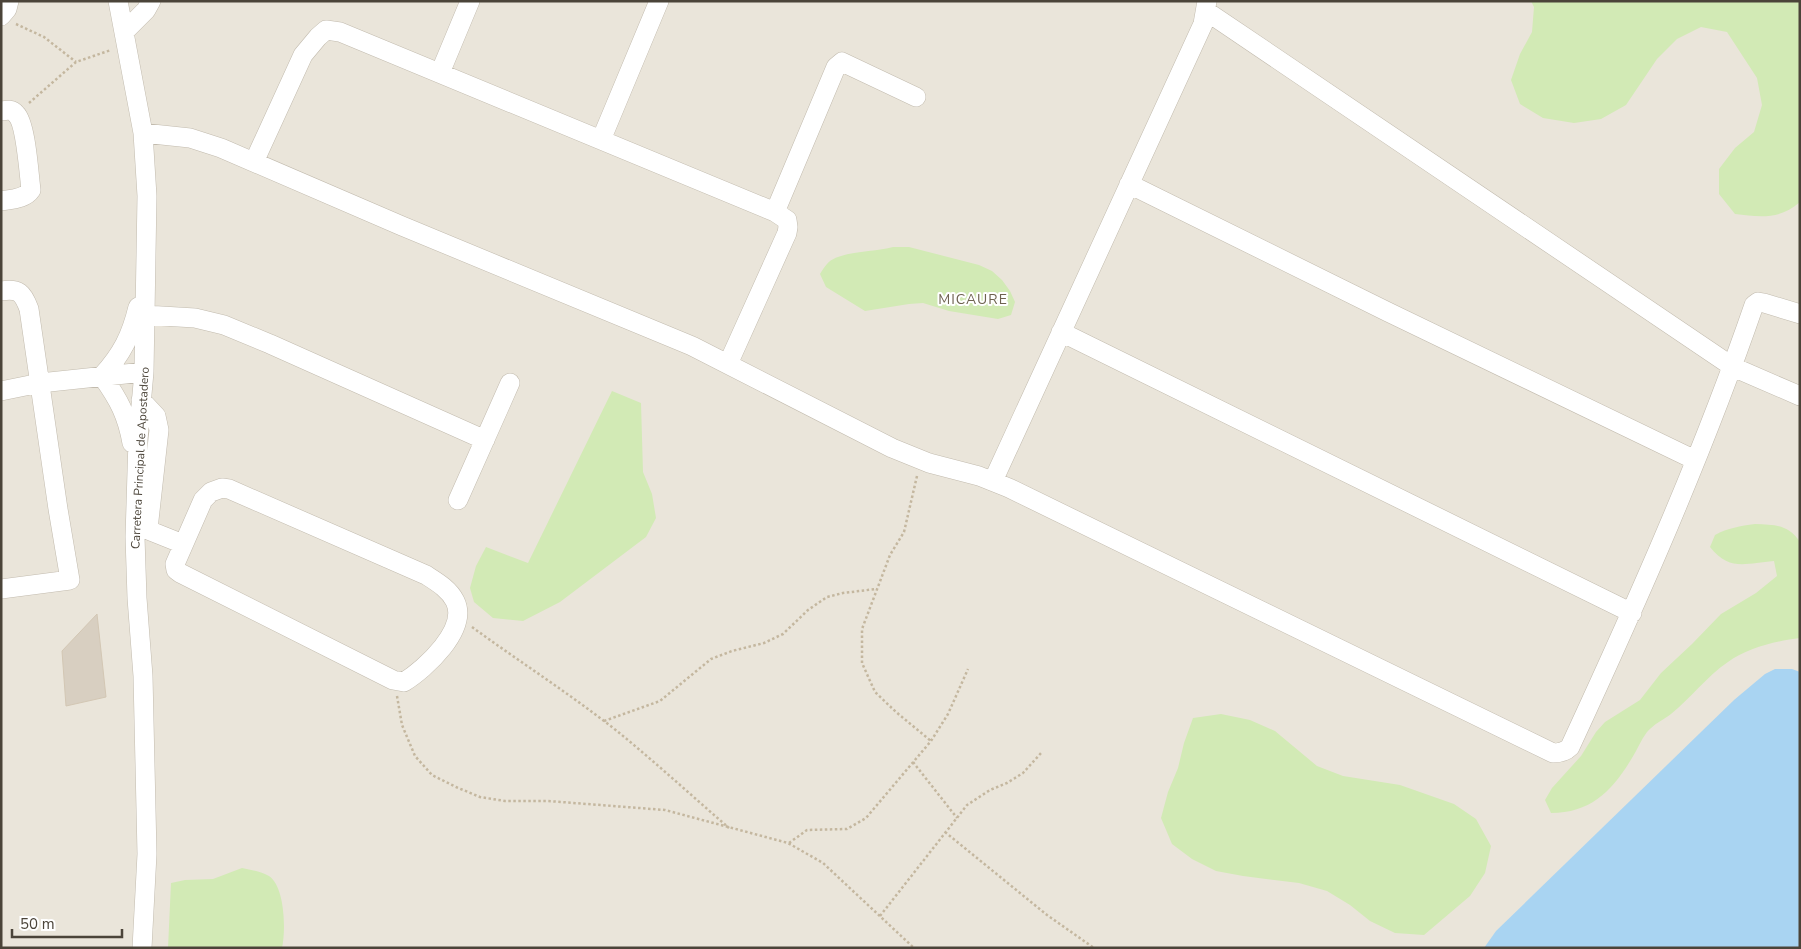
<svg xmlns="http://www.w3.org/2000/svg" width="1801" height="949" viewBox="0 0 1801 949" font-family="'Nunito Sans',sans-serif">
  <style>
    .residential { fill: #eae5da }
    .green { fill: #d2eab5 }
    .water { fill: #a9d4f2 }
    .building { fill: #d8cfc1; stroke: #d3c7b4 }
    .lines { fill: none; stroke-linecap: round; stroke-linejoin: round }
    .minor-casing { stroke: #c2bbae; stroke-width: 20 }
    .path { stroke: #c4b79f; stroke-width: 2.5; stroke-dasharray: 2.5 2.5; stroke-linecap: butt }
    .minor { stroke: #fff; stroke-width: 19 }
    .labels { text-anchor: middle; stroke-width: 4; stroke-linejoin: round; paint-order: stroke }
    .street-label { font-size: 12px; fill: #4b4439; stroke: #fff }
    .neighbourhood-label { font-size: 14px; letter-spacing: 1px; fill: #6e6250; stroke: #fff }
  </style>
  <rect width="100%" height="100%" fill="#f6f3ec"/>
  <path class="residential" d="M1 1H1800V948H1Z"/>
  <path class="green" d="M1531 1H1800V202C1780 220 1759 217 1735 214L1719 194V169L1735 148 1754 132 1762 105 1757 78 1727 32 1701 27 1677 39 1657 59 1626 105 1601 119 1574 123 1543 118 1520 104 1511 80 1520 54 1532 32 1534 7Z
    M893 247H909L979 265 992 271 1002 280 1010 291 1015 302 1011 315 998 319 949 311 923 303 909 304 865 311 826 287 820 274C822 271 824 267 827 264 837 251 876 252 893 247Z
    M612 391 641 403 643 472 652 494 656 518 646 537 560 602 523 621 493 618 474 602 470 588 476 566 486 547 528 563Z
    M1755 524C1775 525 1788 524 1800 542V638C1776 641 1747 648 1728 662 1707 676 1691 698 1671 714 1663 720 1654 724 1647 732 1641 740 1637 750 1632 758 1612 791 1591 813 1551 813L1545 800 1552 788 1581 756 1596 732 1605 722 1640 700 1661 673 1692 644 1721 614 1756 593 1777 576 1774 561C1746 563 1730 572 1710 547L1715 535C1728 528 1740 526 1755 524Z
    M1221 714 1250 720 1275 731 1317 766 1343 776 1400 785 1454 804 1476 819 1491 846 1485 873 1470 896 1424 935 1395 933 1370 921 1350 905 1327 891 1299 883 1243 876 1216 871 1192 859 1172 844 1161 818 1168 792 1178 768 1184 743 1193 718Z
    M242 868C251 870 261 871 269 876 285 887 286 930 282 948H168L171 883 185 880 213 879Z"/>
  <path class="water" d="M1775 669H1792L1800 672V948H1484L1496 931 1734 700 1765 674Z"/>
  <path class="building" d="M97 614 106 697 66 706 62 651Z"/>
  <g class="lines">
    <g class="minor-casing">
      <path id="minor" d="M118 1 143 133 147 196 144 372 138 439 135 537 137 598 143 676 147 854 142 948
        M1206 11 1733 367 1800 396
        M1 16 7 9 9 1
        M124 32 146 10 151 1
        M440 73 470 1
        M1 111C7 110 12 109 16 114 26 123 29 175 31 190 25 199 12 199 1 201
        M143 133 190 138 221 148 402 226 692 346 892 448 929 463 979 476 1009 488 1553 753C1560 753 1565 752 1570 747 1637 602 1702 456 1754 305L1758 302 1764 303 1800 314
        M601 140 659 1
        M254 162 303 55 318 37 326 30 340 32 775 212 787 220 788 227 787 233 728 364
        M1129 184 1388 312 1695 460
        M775 212 836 67 842 62 916 97
        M1 291C19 288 23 293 29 309L58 509 70 580 1 589
        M145 315 195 318 224 325 270 344 485 440
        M1061 332 1632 613
        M1 391 40 383 144 372
        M141 400 156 416 159 430 148 529
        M132 443C127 415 119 400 102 376 122 354 131 336 138 307
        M993 481 1203 24 1207 1
        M222 488 229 489 426 575C437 582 449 589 455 601 469 629 425 669 404 682L393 680 180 573 176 570 175 564 203 500 211 492Z
        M458 500 510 383
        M138 526 183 544"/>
    </g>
    <path class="path" d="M16 24 44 37 76 62
      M29 103 76 62 111 50
      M917 476 904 532 890 555 862 629V663L875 692 896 712 931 741
      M472 627C520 662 570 694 617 731 655 762 692 796 729 828
      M397 696 402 725 415 756 432 775 456 787 480 797 505 801H548L665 810 788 843 823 863 914 948
      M604 721 660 701 711 659 732 651 764 643 783 634 808 610 827 597 843 593 876 589
      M913 762 957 818
      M945 832 1047 915 1094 948
      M789 843 807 830 847 829 866 818 931 741 948 714 968 669
      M880 916 967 805 990 790 1007 783 1023 773 1042 752"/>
    <use href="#minor" class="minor"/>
  </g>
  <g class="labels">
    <g class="street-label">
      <text transform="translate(140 458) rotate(-87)" y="4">Carretera Principal de Apostadero</text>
    </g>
    <g class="neighbourhood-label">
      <text x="973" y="304">MICAURE</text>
    </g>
  </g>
  <rect width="1801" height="949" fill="none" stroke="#4b4439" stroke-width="5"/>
  <path d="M12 929v8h110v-8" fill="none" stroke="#4b4439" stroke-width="2.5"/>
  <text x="20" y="929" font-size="15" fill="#4b4439" stroke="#ffffff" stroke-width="4" paint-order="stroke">50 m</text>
</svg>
